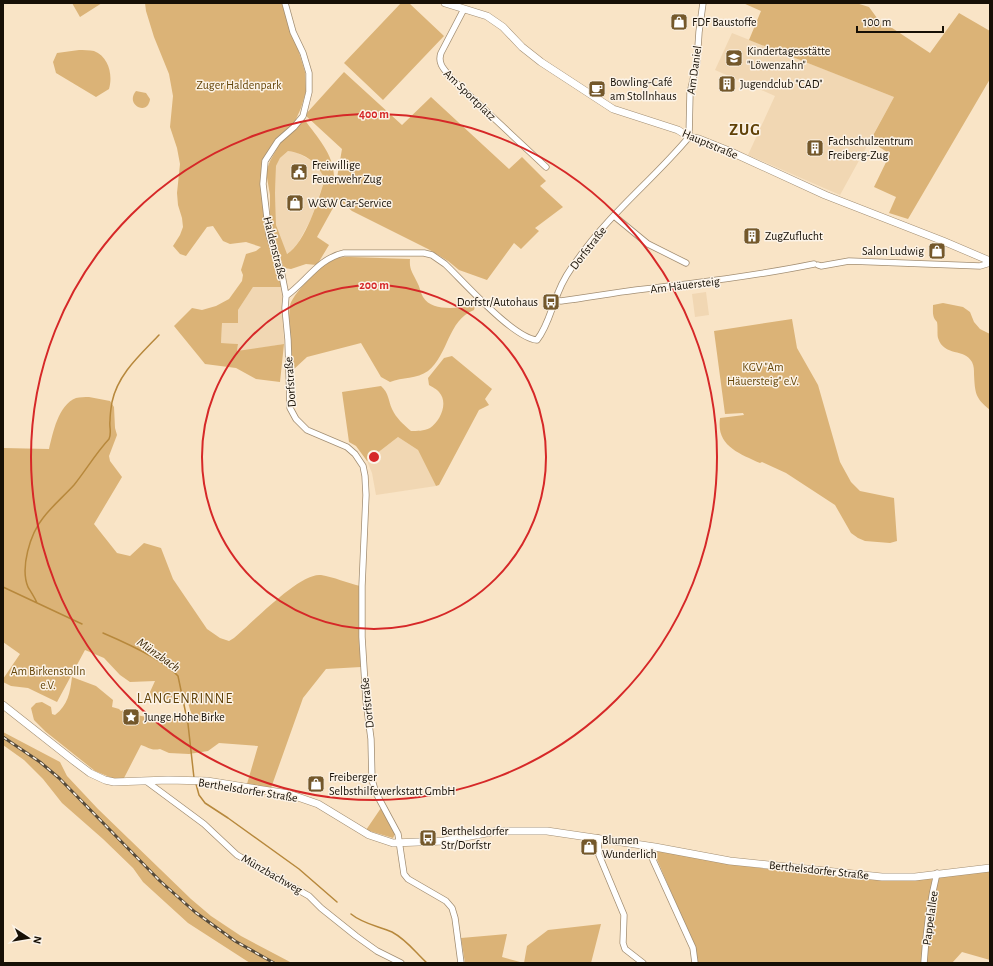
<svg xmlns="http://www.w3.org/2000/svg" width="993" height="966" viewBox="0 0 993 966" font-family="'Alegreya Sans',sans-serif">
  <style>
    .built { fill: #f1d7b3 }
    .green { fill: #dbb377; fill-rule: evenodd }
    .lines { fill: none; stroke-linecap: round; stroke-linejoin: round }
    .stream { stroke: #b7883c; stroke-width: 1.5 }
    .minor-casing { stroke: #a28e73; stroke-width: 7 }
    .tertiary-casing { stroke: #a28e73; stroke-width: 8 }
    .minor { stroke: #fff; stroke-width: 5.5 }
    .tertiary { stroke: #fff; stroke-width: 7 }
    .rail-casing { stroke: #554a3a; stroke-width: 3 }
    .rail { stroke: #fcf3e7; stroke-width: 1.5; stroke-dasharray: 4.5; stroke-linecap: butt }
    .ring { fill: none; stroke: #d62828; stroke-width: 2 }
    .labels { text-anchor: middle; stroke-width: 3; stroke-linejoin: round; paint-order: stroke }
    .poi-label { font-size: 12px; fill: #171006; stroke: #fcf3e7; text-anchor: start }
    .street-label { font-size: 12px; fill: #171006; stroke: #fcf3e7 }
    .park-label { font-size: 12px; fill: #654508; stroke: #fcf3e7 }
    .water-label { font-size: 13px; font-style: italic; fill: #3e2a08; stroke: #fcf3e7 }
    .quarter-label { font-size: 14px; letter-spacing: 1px; fill: #604107; stroke: #fcf3e7 }
    .district-label { font-size: 16px; font-weight: bold; letter-spacing: 1px; fill: #604107; stroke: #fcf3e7 }
    .centre { fill: #d62828; stroke: #fcf3e7; stroke-width: 2 }
    .ring-label { font-size: 12px; text-anchor: middle; font-weight: bold; fill: #d62828; stroke: #fcf3e7; stroke-width: 3; stroke-linejoin: round; paint-order: stroke }
  </style>
  <rect width="100%" height="100%" fill="#f9e4c6"/>
  <path class="built" d="M732 33 894 97 840 195 748 155 775 96 715 70Z
    M288 151 296 152 312 161 319 167 325 179 311 219 298 243 290 252 286 254 276 225 275 193 276 166 280 158Z
    M253 287H282L284 344 237 352 238 344 221 343 222 323 238 310Z
    M706 292 709 315 695 317 692 294Z
    M398 437 418 450 436 486 376 495 372 473 367 461Z"/>
  <path class="green" d="M72 3H102L80 17Z
    M145 3H284L305 72 306 91 301 108 293 126 264 161 261 184 271 247 282 287H253L238 310V323H222L221 343 238 344 237 351 284 344 280 382 256 379 236 368 205 364 174 326 192 308 202 310 216 306 229 299 242 281 243 275 241 270 246 254 256 251 261 247 246 242 230 244 223 241 213 226 207 227 186 256 180 254 173 246 180 235 183 227 182 218 178 205 177 193 180 164 177 148 170 127 173 96 169 74 154 37 146 11Z
    M401 3H409L444 36 383 100 344 63Z
    M743 3H856L869 7 877 18 930 53 959 13 990 31V79L908 219 889 213 896 197 874 187 890 154 870 141 894 97 749 40 761 11Z
    M79 50C83 50 90 50 94 51 109 57 113 75 109 89L96 97 56 73 53 62 57 53Z
    M344 72 402 125 431 97 509 169 522 157 546 181 540 186 563 207 535 228 539 231 521 249 514 243 487 280 459 270 448 261 428 249 352 211 338 199 317 237 329 245 317 265 306 264 291 269 284 268 270 234V195L266 172 270 161 280 143 304 119C317 137 334 154 334 177L337 178 342 149 305 115ZM288 151C307 154 316 162 325 179 318 200 306 242 287 254L276 225 275 193 276 166 280 158Z
    M136 91 146 93 150 99C150 101 149 103 148 105 142 113 126 103 136 91Z
    M350 257 410 259C409 270 413 273 417 282 420 287 420 292 423 297 433 313 459 307 475 306L474 310C447 321 449 354 428 371 417 379 402 377 390 382L381 377 361 343 307 357 293 370C292 352 287 323 290 306 291 295 323 263 335 258 339 257 345 257 350 257Z
    M943 303 963 307 970 312 974 322 980 329 990 334V410C975 398 975 393 974 374 974 370 974 366 972 362 965 348 944 357 938 338 937 334 938 327 937 322 932 317 933 312 933 305Z
    M792 319 797 348 818 385 840 462 851 482 860 491 894 498 897 541 890 543 865 541 858 538 851 533 835 505 786 473 762 462 760 463C739 453 716 446 720 418L744 415 743 413 725 414 714 331Z
    M452 356 492 389 485 399 489 405 479 410 439 485 436 486 418 450 398 437 367 461 356 446 349 442 342 392 381 386C389 393 388 400 392 409 396 418 404 425 411 431 417 431 424 431 430 428 440 421 449 403 439 392 437 389 432 387 429 385L428 378 444 358Z
    M89 397 110 401 114 407 115 428 117 435 109 456 110 461 122 477 94 524 117 553 130 556 144 543 161 548 173 579 207 629 220 638 229 641 234 638C251 624 300 572 321 575 334 577 347 583 360 586L361 667 326 669 303 698 271 788 247 784 258 746 219 743 208 751 189 754 169 753 160 749C150 751 149 747 141 745L124 778H112L95 771 46 732 34 720 31 708 36 703 42 702 51 707 52 714 55 715C68 705 70 693 72 677L96 686 113 700 112 707 119 709 121 711 127 709 132 711 133 714C143 717 152 717 160 723V717L162 715 170 720 173 718 191 720 192 717 187 699 178 701 164 699 162 702 153 700 150 692 155 681 130 682 120 675 104 658 85 650 57 702 28 688 11 686 3 682V679L20 654 3 642V448L49 449C53 433 58 405 76 398 80 397 85 397 89 397Z
    M3 732 60 762 67 776 98 809 191 899 211 916 241 936 292 963H250L188 923 143 882 133 868 103 839 62 803 43 779 24 760 3 745Z
    M381 808 395 834 393 838 366 830Z
    M653 850 738 865 807 874 905 881 990 871V960L962 952 952 963H698L695 948Z
    M601 924 591 963H465L461 938 507 934 502 957 524 963 527 946 548 930Z"/>
  <g class="lines">
    <path class="stream" d="M3 587 82 624
      M37 603C35 598 31 592 28 587 20 568 30 534 43 518 52 506 64 496 74 485 86 470 96 453 109 439 112 432 109 427 110 421 110 414 111 408 112 402 118 374 140 355 159 335
      M103 633C124 642 163 659 178 676L188 724 194 778
      M196 784 199 795 205 803 228 818 299 869 337 902
      M351 914C363 924 378 926 392 932 407 940 415 952 427 963"/>
    <g class="minor-casing">
      <path id="minor" d="M285 3 293 32 303 53 309 73V92L303 116 294 127 278 141 265 161 263 184 269 235 282 275 286 296 285 308 288 340 290 408 296 419 307 430 347 447 355 454 363 466 365 476 366 495 362 586V637L366 701 371 739 372 780 376 793 398 834 404 874 408 879 446 901 452 908 455 918 461 963
        M464 9 441 53C437 64 445 70 452 79L546 167
        M614 216 648 244 686 263
        M818 265 821 266 849 261 980 266 990 263
        M286 296C306 282 319 258 344 253H424L432 255 445 264C464 282 513 338 537 340 548 326 551 309 558 293 563 280 570 269 578 259 610 213 654 179 689 137L690 93 697 62 699 32 703 3
        M555 300 561 301C586 298 611 293 636 290 696 283 755 276 814 264
        M146 781 204 824 237 855 309 896 321 908 356 936 377 951 401 963
        M598 838 599 855 624 915 623 943 625 949 643 963
        M649 846 653 860 693 948 695 963
        M924 963C926 930 929 905 937 873"/>
    </g>
    <g class="tertiary-casing">
      <path id="tertiary" d="M445 3 487 16 503 27 522 47 541 62 613 109 678 130 689 137 699 139 729 151 825 195 943 241 990 261
        M3 705 74 761 90 773 105 780 114 782 168 780 207 781 289 794 318 804 369 835 393 843 444 841 497 831H547L655 847 730 861 882 877H915L990 868"/>
    </g>
    <use href="#minor" class="minor"/>
    <use href="#tertiary" class="tertiary"/>
    <g class="rail-casing">
      <path id="rail" d="M3 737 40 762 59 778 160 881 195 912 235 941 274 963"/>
    </g>
    <use href="#rail" class="rail"/>
  </g>
  <g class="ring">
    <circle cx="374" cy="457" r="172"/>
    <circle cx="374" cy="457" r="343"/>
  </g>
  <defs>
    <g id="shop-square" transform="scale(0.9)"><rect x="-9" y="-9" width="18" height="18" rx="4" fill="#74582b" stroke="#fcf3e7"/><path d="M-5-2.5h2.3a2.7 3.5 0 0 1 5.4 0H5L5.5 6h-11ZM-1.5-2.5h3a1.5 2.3 0 0 0-3 0Z" fill="#fff"/></g>
    <g id="school-square" transform="scale(0.9)"><rect x="-9" y="-9" width="18" height="18" rx="4" fill="#74582b" stroke="#fcf3e7"/><path d="M0-5L7-2L0 1L-7-2ZM-4 1L0 2.5L4 1V4Q0 6-4 4Z" fill="#fff"/></g>
    <g id="building-square" transform="scale(0.9)"><rect x="-9" y="-9" width="18" height="18" rx="4" fill="#74582b" stroke="#fcf3e7"/><path d="M-4-6H4V6H1V3H-1V6H-4ZM-2.5-4.3h1.7v1.8h-1.7ZM.8-4.3h1.7v1.8H.8ZM-2.5-1h1.7V.8h-1.7ZM.8-1h1.7V.8H.8Z" fill="#fff"/></g>
    <g id="cafe-square" transform="scale(0.9)"><rect x="-9" y="-9" width="18" height="18" rx="4" fill="#74582b" stroke="#fcf3e7"/><path d="M-5.5-4.5H6V0H3Q3 3.5 0 3.5H-2.5Q-5.5 3.5-5.5 0ZM3-3.2v2h1.7v-2ZM-6 4.5H4V6H-6Z" fill="#fff"/></g>
    <g id="civic-square" transform="scale(0.9)"><rect x="-9" y="-9" width="18" height="18" rx="4" fill="#74582b" stroke="#fcf3e7"/><path d="M-.6-6.5H3V-4.5H.6V-3L4-1V1h2V6H-6V1h2V-1L-.6-3ZM-1.2 2.5V6h2.4V2.5Z" fill="#fff"/></g>
    <g id="bus-square" transform="scale(0.9)"><rect x="-9" y="-9" width="18" height="18" rx="4" fill="#74582b" stroke="#fcf3e7"/><path d="M-5-6H5V4H4V6H2V4H-2V6H-4V4H-5ZM-3.5-4V0h7V-4ZM-3.5 1.2v1.5H-2V1.2ZM2 1.2v1.5H3.5V1.2Z" fill="#fff"/></g>
    <g id="sight-square" transform="scale(0.9)"><rect x="-9" y="-9" width="18" height="18" rx="4" fill="#74582b" stroke="#fcf3e7"/><path d="M0-6L1.8-2.2L6-1.7L2.9 1.2L3.7 5.4L0 3.3L-3.7 5.4L-2.9 1.2L-6-1.7L-1.8-2.2Z" fill="#fff"/></g>
  </defs>
  <g fill-rule="evenodd">
    <use href="#shop-square" x="679" y="22"/>
    <use href="#school-square" x="734" y="58"/>
    <use href="#building-square" x="727" y="84"/>
    <use href="#cafe-square" x="597" y="89"/>
    <use href="#building-square" x="815" y="148"/>
    <use href="#civic-square" x="299" y="172"/>
    <use href="#shop-square" x="295" y="203"/>
    <use href="#building-square" x="752" y="236"/>
    <use href="#shop-square" x="937" y="251"/>
    <use href="#bus-square" x="551" y="302"/>
    <use href="#sight-square" x="131" y="717"/>
    <use href="#shop-square" x="316" y="784"/>
    <use href="#bus-square" x="428" y="838"/>
    <use href="#shop-square" x="589" y="847"/>
  </g>
  <g class="labels">
    <g class="poi-label">
      <text x="692" y="26">FDF Baustoffe</text>
      <text x="747" y="55">Kindertagesstätte<tspan x="747" dy="14">"Löwenzahn"</tspan></text>
      <text x="610" y="86">Bowling-Café<tspan x="610" dy="14">am Stollnhaus</tspan></text>
      <text x="740" y="88">Jugendclub "CAD"</text>
      <text x="828" y="145">Fachschulzentrum<tspan x="828" dy="14">Freiberg-Zug</tspan></text>
      <text x="312" y="169">Freiwillige<tspan x="312" dy="14">Feuerwehr Zug</tspan></text>
      <text x="308" y="207">W&amp;W Car-Service</text>
      <text x="765" y="240">ZugZuflucht</text>
      <text x="924" y="255" text-anchor="end">Salon Ludwig</text>
      <text x="538" y="306" text-anchor="end">Dorfstr/Autohaus</text>
      <text x="144" y="721">Junge Hohe Birke</text>
      <text x="329" y="781">Freiberger<tspan x="329" dy="14">Selbsthilfewerkstatt GmbH</tspan></text>
      <text x="441" y="835">Berthelsdorfer<tspan x="441" dy="14">Str/Dorfstr</tspan></text>
      <text x="602" y="844">Blumen<tspan x="602" dy="14">Wunderlich</tspan></text>
    </g>
    <g class="street-label">
      <text transform="translate(694 70) rotate(-82)" y="4">Am Daniel</text>
      <text transform="translate(470 95) rotate(44)" y="4">Am Sportplatz</text>
      <text transform="translate(710 144) rotate(23)" y="4">Hauptstraße</text>
      <text transform="translate(275 248) rotate(76)" y="4">Haldenstraße</text>
      <text transform="translate(588 248) rotate(-52)" y="4">Dorfstraße</text>
      <text transform="translate(685 285) rotate(-7)" y="4">Am Häuersteig</text>
      <text transform="translate(290 382) rotate(-94)" y="4">Dorfstraße</text>
      <text transform="translate(367 703) rotate(-96)" y="4">Dorfstraße</text>
      <text transform="translate(248 790) rotate(9)" y="4">Berthelsdorfer Straße</text>
      <text transform="translate(819 870) rotate(6)" y="4">Berthelsdorfer Straße</text>
      <text transform="translate(272 874) rotate(30)" y="4">Münzbachweg</text>
      <text transform="translate(930 918) rotate(-82)" y="4">Pappelallee</text>
    </g>
    <g class="park-label">
      <text x="239" y="89">Zuger Haldenpark</text>
      <text x="763" y="371">KGV "Am<tspan x="763" dy="14">Häuersteig" e.V.</tspan></text>
      <text x="48" y="675">Am Birkenstolln<tspan x="48" dy="14">e.V.</tspan></text>
    </g>
    <g class="water-label">
      <text transform="translate(159 654) rotate(35)" y="5">Münzbach</text>
    </g>
    <g class="quarter-label">
      <text x="185" y="703">LANGENRINNE</text>
    </g>
    <g class="district-label">
      <text x="745" y="135">ZUG</text>
    </g>
  </g>
  <circle cx="374" cy="457" r="6" class="centre"/>
  <g class="ring-label">
    <text x="374" y="118">400 m</text>
    <text x="374" y="289">200 m</text>
  </g>
  <rect width="993" height="966" fill="none" stroke="#171006" stroke-width="8"/>
  <g transform="translate(28 938) rotate(102)" stroke="#fcf3e7" stroke-width="3" paint-order="stroke">
  <path d="M0-3L7 15L0 10L-7 15Z" fill="#171006"/>
  <text y="-6" font-size="11" font-weight="bold" text-anchor="middle" fill="#171006">N</text>
  </g>
  <path d="M857 26v6h86v-6" fill="none" stroke="#171006" stroke-width="2"/>
  <text x="863" y="26" font-size="12" fill="#171006" stroke="#fcf3e7" stroke-width="3" paint-order="stroke">100 m</text>
</svg>
